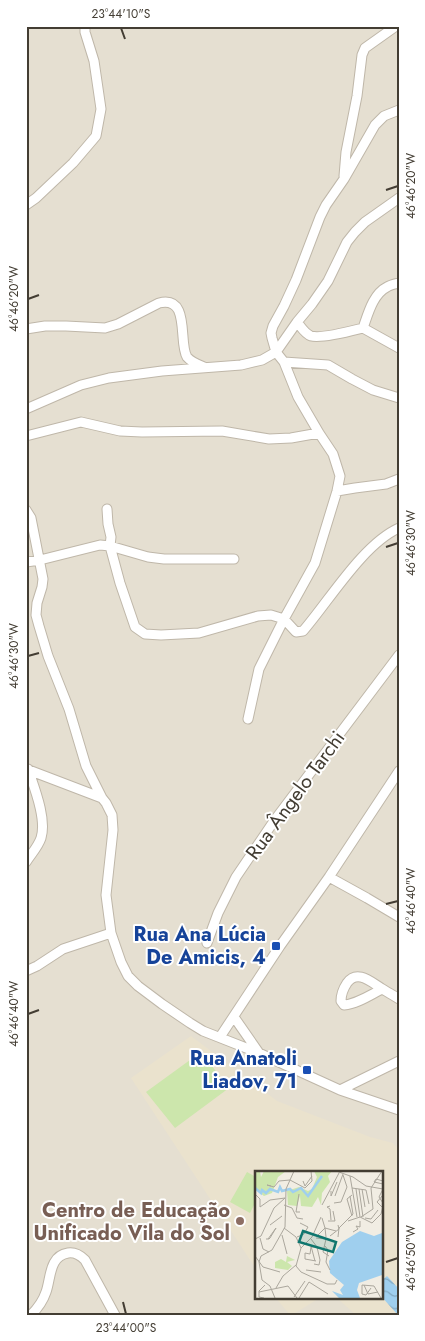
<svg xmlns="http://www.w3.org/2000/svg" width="425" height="1341" viewBox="0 0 425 1341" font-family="Jost,sans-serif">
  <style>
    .residential { fill: #e5dfd1; fill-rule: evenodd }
    .education { fill: #eae2cd }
    .pitch { fill: #cce6ac }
    .water { fill: url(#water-waves) }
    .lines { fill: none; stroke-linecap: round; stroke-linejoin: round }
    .street-casing { stroke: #bfb7a9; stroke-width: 11 }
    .street { stroke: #fff; stroke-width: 9 }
    .ticks { fill: none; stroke: #433d33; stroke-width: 2 }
    .transit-dot { fill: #1a4fb4; stroke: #fff; stroke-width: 2 }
    .education-dot { fill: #8d6e63; stroke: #fff; stroke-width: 2 }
    .labels { text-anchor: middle; stroke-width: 4; stroke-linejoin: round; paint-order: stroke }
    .street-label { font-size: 20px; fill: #433d33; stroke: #fff }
    .transit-label { font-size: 20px; font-weight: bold; fill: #164399; stroke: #fff; text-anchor: end }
    .education-label { font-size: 20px; font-weight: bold; fill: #785e54; stroke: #fff; text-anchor: end }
    .inset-river { fill: none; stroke: #9fcfee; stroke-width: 2.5 }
    .inset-road { fill: none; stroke: #aba79d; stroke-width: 1 }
    .view { fill: #0f766e; fill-opacity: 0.15; stroke: #0f766e; stroke-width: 2.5 }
    .inset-edge { fill: none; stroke: #433d33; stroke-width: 2.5 }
    .neatline { fill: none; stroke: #433d33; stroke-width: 2 }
    .ticks-label { font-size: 12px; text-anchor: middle; fill: #433d33 }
  </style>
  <defs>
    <pattern id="water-waves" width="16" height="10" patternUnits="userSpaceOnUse" patternTransform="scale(1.25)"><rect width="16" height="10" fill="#9fcfee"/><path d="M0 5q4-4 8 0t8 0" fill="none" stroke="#83a9c1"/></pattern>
  </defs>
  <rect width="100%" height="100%" fill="#f1ede3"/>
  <path class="residential" d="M26 26H399V1315H26ZM256 1172H381V1297H256Z"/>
  <path class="education" d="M191 1036 277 1101 370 1137 393 1143 399 1150V1315H356L336 1297H381V1172H256V1269L131 1078Z
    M275 1297H321L292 1315H290Z"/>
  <path class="pitch" d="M201 1052 229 1088 175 1128 146 1092Z
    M247 1172 256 1177V1201L250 1213 230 1202Z"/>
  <path class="water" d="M387 1276 399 1289V1312L397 1314 381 1296V1281Z"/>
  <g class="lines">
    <g class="street-casing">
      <path id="street" d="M399 110 384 116 375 125 344 179 326 205 320 217 296 280 284 306 273 326 271 333 272 338 276 352 284 362 328 365 352 379 373 390 399 398
        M344 176 346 152 357 96 362 55 365 48 396 26
        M26 205 36 198 73 163 96 136 101 109 94 61 85 32V26
        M297 322C301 327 305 334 311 336 322 339 351 331 363 328L399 348
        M363 328C368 314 373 294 387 287 390 285 395 284 399 283
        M26 329 45 326H66L105 328 118 324 159 303C191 295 178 343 187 357 191 362 199 365 204 367
        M26 409 81 385 109 378 162 371 241 365 262 360 276 352 297 322 312 304 328 281 347 242 355 232 365 222 399 198
        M26 436 81 422 120 431 142 432 222 431 269 439 291 438 319 433
        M337 491 355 488 386 484 399 479
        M107 509 108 524 111 537 110 546 120 583 135 627 145 634 161 635 199 633 258 616 271 615 284 619 296 632 303 631C329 601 363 544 399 528
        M26 510 31 518 43 579 42 587 37 603 36 615 39 626 48 656 69 709 86 766 102 798
        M26 562 40 560 100 545 110 546 148 557 164 559H234
        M248 719 259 669 284 619 315 563 337 491 340 476 333 454 319 433 298 397 284 362
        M26 769 102 798 106 803 112 815 113 830 106 895 111 933
        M26 862C31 854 38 847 41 838 47 819 34 787 28 769
        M329 877 367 898 399 917
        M207 943 218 913 236 877 274 821 399 655
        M26 971 37 966 63 949 111 933 121 962 128 976 138 986 162 1004 190 1023 203 1031 259 1053 340 1090 399 1110
        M382 989C370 995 357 1004 344 1005L341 1001C341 994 343 989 347 983 357 969 371 982 381 988 387 992 393 995 399 999
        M234 1017 259 1053
        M220 1037 280 946 329 877 399 771
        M340 1090 399 1061
        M31 1315C38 1308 43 1301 46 1292 51 1278 49 1256 68 1253 75 1252 80 1255 85 1260L115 1315"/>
    </g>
    <use href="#street" class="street"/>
  </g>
  <path class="ticks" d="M121 28 125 39M386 190 398 186M28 299 39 295M386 547 398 543M28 656 39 653M386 904 398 901M28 1014 39 1010M386 1262 398 1258M123 1302 126 1314"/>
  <g class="transit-dot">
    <rect x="271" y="941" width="10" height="10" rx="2.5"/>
    <rect x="302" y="1065" width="10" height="10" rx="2.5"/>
  </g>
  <circle class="education-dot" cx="240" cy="1221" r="5"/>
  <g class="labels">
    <g class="street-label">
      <text transform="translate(295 795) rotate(-54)" y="7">Rua Ângelo Tarchi</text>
    </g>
    <g class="transit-label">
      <text x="266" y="941">Rua Ana Lúcia<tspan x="266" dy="23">De Amicis, 4</tspan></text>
      <text x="297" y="1065">Rua Anatoli<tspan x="297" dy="23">Liadov, 71</tspan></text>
    </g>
    <g class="education-label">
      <text x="230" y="1217">Centro de Educação<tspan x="230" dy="23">Unificado Vila do Sol</tspan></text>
    </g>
  </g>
  <g transform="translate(255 1171)">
    <rect width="128" height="128" fill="#f1ede3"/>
    <path d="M59 0H77L73 5 75 11 67 22 66 34 63 26 57 36 46 35 45 25 42 35 33 34 32 20 44 16 53 20 57 18 62 6Z" fill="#cce6ac"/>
    <path d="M0 0H5L6 6 9 0H31L23 6 17 22 9 25 0 18ZM32 85 40 89 32 91 37 95 33 99 20 97V91L26 88 31 91Z" fill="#cce6ac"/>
    <path d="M105 60 119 65 127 62V104L104 112 102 119 105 127H84L77 120 88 124 85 119 89 114 75 102 74 90 87 71Z" fill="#9fcfee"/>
    <path class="inset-river" d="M0 17 6 22 7 19 11 22 15 18 23 21 25 16 27 20 35 18 38 21 46 17 53 25 67 5"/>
    <path class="inset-road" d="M81 0 98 6 111 15 128 18M95 5 102 46M35 9 50 17 57 10 56 0M48 10 50 15 57 5M128 10 121 8 119 11 128 13M16 15 12 14 19 16 24 10 35 9M97 17 111 19 114 33M116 17 127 0M101 18 105 46M104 18 108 46M107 18 110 36M128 18 124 26 128 32M76 20V25L82 11M0 23 5 28V36L15 29 30 27M44 23 41 41H45M97 24 92 28 97 45M80 25 88 3M79 32 86 31 92 16 88 4M29 34 37 37 42 47 48 48M67 34 84 2M75 35 72 36 75 38 76 49M127 36 122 31 128 24M66 46 57 66 46 77 41 95 46 101 72 113H80L82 109M106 46 118 38 116 17M110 47 116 48 123 39M73 50H80L78 40M93 50 105 46 117 52 126 43 128 35M15 54 27 45M29 57 41 66 46 77M98 61 103 58 101 55 105 56V50M27 64 32 83M62 65 70 57 67 47M75 65 84 58 83 54M42 66 49 63 53 56 45 52M71 66 70 57 81 60M83 66 84 57 98 43 95 25M5 67 8 78 14 81M61 67 71 68 68 81 74 85M0 68 6 65 19 37 30 27M11 68H14L15 67 21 57 13 68M56 68 62 76 65 89 64 94 59 93M56 75 60 90M70 75 73 79 71 91 75 99M50 82 55 83 56 76H60M50 82V88L61 90M0 85 8 96 25 101M51 99 66 101M54 111 73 123M109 114 113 123 123 121M21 117 28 105 41 94M116 117 111 124 107 123V114L119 115 126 127M4 121 33 115 42 127M39 126 50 110M9 127 4 126V120L10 114M20 127 15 115 7 109 4 91 6 85 17 79 30 56 31 18 39 0M44 127 54 111"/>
    <path class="view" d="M48 60 81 71 78 81 44 71Z"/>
    <rect width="128" height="128" class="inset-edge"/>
  </g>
  <rect width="425" height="1341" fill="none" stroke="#ffffff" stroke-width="55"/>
  <rect x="28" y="28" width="370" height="1286" class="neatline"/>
  <g class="ticks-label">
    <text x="121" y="18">23°44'10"S</text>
    <text transform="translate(411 186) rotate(-90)" y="4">46°46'20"W</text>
    <text transform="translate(14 299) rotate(-90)" y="4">46°46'20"W</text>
    <text transform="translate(411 543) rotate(-90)" y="4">46°46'30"W</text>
    <text transform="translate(14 656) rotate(-90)" y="4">46°46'30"W</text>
    <text transform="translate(411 901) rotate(-90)" y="4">46°46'40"W</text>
    <text transform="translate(14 1014) rotate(-90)" y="4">46°46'40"W</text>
    <text transform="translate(411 1258) rotate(-90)" y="4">46°46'50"W</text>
    <text x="126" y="1332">23°44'00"S</text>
  </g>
</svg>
